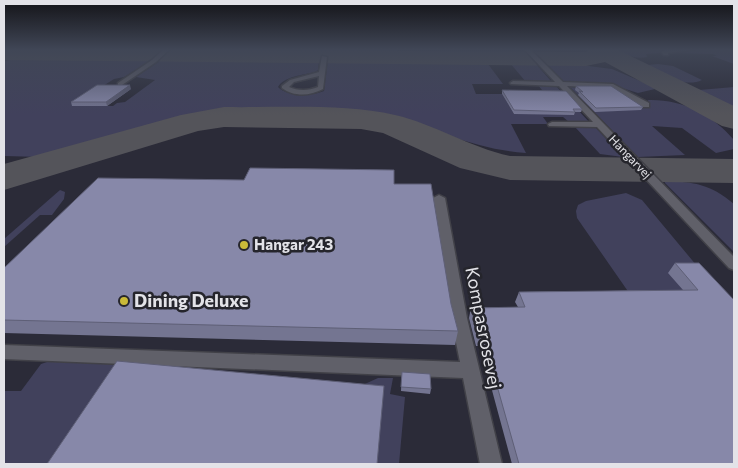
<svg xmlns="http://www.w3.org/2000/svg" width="738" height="468" viewBox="0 0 738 468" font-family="Commissioner,sans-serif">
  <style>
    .built { fill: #2b2b38 }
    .green { fill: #41415c }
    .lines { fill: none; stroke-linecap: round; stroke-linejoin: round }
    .taxiway { fill: #54545a; fill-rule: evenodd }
    .minor-casing { stroke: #414148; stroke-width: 3 }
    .minor { fill: #606069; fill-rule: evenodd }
    .wall { fill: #747591 }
    .shaded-wall { fill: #5e5f76 }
    .building { fill: #8788a9; stroke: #5e5f76 }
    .poi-dot { fill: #caba39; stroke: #25252c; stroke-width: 2 }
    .labels { text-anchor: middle; stroke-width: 5; stroke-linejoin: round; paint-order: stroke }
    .far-street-label { font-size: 12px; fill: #e3e3e8; stroke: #25252c }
    .poi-label { font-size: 15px; font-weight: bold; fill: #e3e3e8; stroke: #25252c; text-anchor: start }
    .near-poi-label { font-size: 18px; font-weight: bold; fill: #e3e3e8; stroke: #25252c; text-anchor: start }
    .near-street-label { font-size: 18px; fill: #e3e3e8; stroke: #25252c }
  </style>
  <rect width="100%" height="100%" fill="#25252c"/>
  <path class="built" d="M4 49H734V464H4Z"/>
  <path class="green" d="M307 49H394L405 53 303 52 301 51Z
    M613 49H671L661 51V53L646 54 647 57C636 60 623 54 613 49Z
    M702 49H734V64L712 56H717L713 54 672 53 670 51Z
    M27 57 150 59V61L124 77 114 79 73 105 113 106 117 103 125 102 155 80 136 77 160 61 167 59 319 60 318 70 315 72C304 75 284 76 278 87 287 97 312 96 324 91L328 60 482 62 488 64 503 84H472L476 94H502L514 114 546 95 538 85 556 86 590 123 569 122 563 117H543L548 124H511L526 153C479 150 434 130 390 116L375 113 224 110 210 111 195 114 41 157 4 156V61Z
    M510 63H535L551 81 526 82Z
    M547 64 581 65 612 69 652 86 655 89 638 93 606 83 567 82 563 81Z
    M658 64 673 66 702 80C686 88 659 76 647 65Z
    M575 85 634 106 649 105 648 100C682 99 712 114 734 140V149L716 153 682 128 652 126 685 155 638 157 569 86Z
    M734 87V108L700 92 699 90Z
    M575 127 596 128 623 157 600 154Z
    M665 181C695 182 710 184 734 204V252L665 183Z
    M60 190 65 192 64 199 52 215H40L4 247V239Z
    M626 193 642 200 697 266 691 300H634L577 218 576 211 578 205 586 201Z
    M56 359 121 364 55 464H4V391H21L41 364Z
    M378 378H393L390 394 405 397 399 464H377L356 388Z"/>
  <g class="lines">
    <path class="taxiway" d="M4 49 586 52 588 51 587 49H616L734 106V129L722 126 605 62 586 66 4 60Z
      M224 107C279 108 342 103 395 115 434 124 469 147 510 156L734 159V183L510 180 460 168 383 133 361 129 224 127 198 131 4 190V164L181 115Z"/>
    <g class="minor-casing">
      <path id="minor" d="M164 49H170L156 62 122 85H118V83L152 60Z
        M524 49H530L563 82 613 84 649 103V107H643L611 88 567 86 734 257V270L729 268 597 127 549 126 548 124 552 122H593L559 86 511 84 510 83 513 81 555 82Z
        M667 49H699L668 53V55H664L661 52Z
        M322 56 327 57 323 89C310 96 294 97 282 88V86L290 80 319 72ZM319 76 318 87C308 91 298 91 289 87L294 82Z
        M439 195 445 198 467 318 502 464H480L463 378 4 359V345L460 362 451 318 433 198Z"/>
    </g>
    <use href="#minor" class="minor"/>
  </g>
  <path class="wall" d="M576 86 643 107 641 110 595 112 578 95 579 93 575 90Z
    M131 89 107 106H72L71 102Z
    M502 90 582 109 581 112H575L574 115 514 114 502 94Z
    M394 184 451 304 458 331 455 345 4 333V268Z
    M675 263H699L734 464H512L480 346H476L469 318 471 308 518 307 515 302 519 292 683 290 668 273Z
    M402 372 431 389 430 394 401 391Z"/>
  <path class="shaded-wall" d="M130 85 131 89 107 106 106 102Z"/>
  <path class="building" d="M97 85H130L106 102H71Z
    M576 86H611L643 107 596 108 579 91 583 92Z
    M502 90 566 91 582 109H573L575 112 514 110Z
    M250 168 394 170V184H431L451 304 458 331 4 320V268L98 178 244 180Z
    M675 263H699L734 300V464H519L483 336H478L471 308 525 307 519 292 698 290Z
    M117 361 384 386 377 464H47Z
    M402 372 430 374 431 389 401 387Z"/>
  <linearGradient id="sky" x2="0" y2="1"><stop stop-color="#141418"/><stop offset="0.43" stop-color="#404656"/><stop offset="1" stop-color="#404656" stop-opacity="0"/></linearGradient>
  <rect width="738" height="115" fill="url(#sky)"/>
  <g class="poi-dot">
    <circle cx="244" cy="245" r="5"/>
    <circle cx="124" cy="301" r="5"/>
  </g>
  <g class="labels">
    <g class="far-street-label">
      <text transform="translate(630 157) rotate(46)" y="4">Hangarvej</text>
    </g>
    <g class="poi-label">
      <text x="254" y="250">Hangar 243</text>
    </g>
    <g class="near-poi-label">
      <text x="134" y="307">Dining Deluxe</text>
    </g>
    <g class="near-street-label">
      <text transform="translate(483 328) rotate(79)" y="6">Kompasrosevej</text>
    </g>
  </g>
  <rect width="738" height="468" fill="none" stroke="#e3e3e8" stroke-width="10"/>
</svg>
